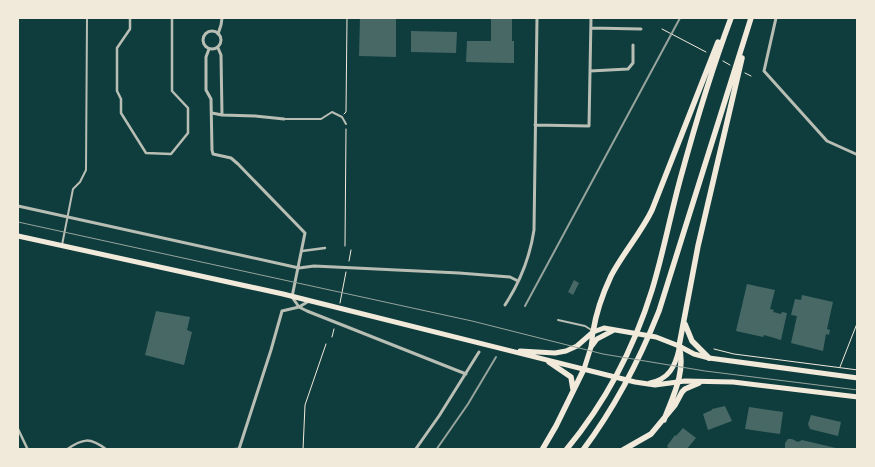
<svg xmlns="http://www.w3.org/2000/svg" width="875" height="467" viewBox="0 0 875 467" font-family="Lora,serif">
  <style>
    .building { fill: #486865 }
    .lines { fill: none; stroke-linecap: round; stroke-linejoin: round }
    .path { stroke: #f1e9da; stroke-width: 1 }
    .service { stroke: #b8beb3; stroke-width: 2 }
    .pedestrian { stroke: #b8beb3; stroke-width: 2.5 }
    .minor { stroke: #b8beb3; stroke-width: 3 }
    .secondary { stroke: #f1e9da; stroke-width: 5 }
    .trunk { stroke: #f1e9da; stroke-width: 5.5 }
    .tram { stroke: #97a49c; stroke-width: 1 }
    .rail { stroke: #97a49c; stroke-width: 2 }
  </style>
  <rect width="100%" height="100%" fill="#0f3d3e"/>
  <path class="building" d="M360 18H396V57L359 56Z
    M491 18H512V41H514V63L466 62 467 41H491Z
    M411 31 457 32 456 53 411 52Z
    M574 280 579 283 573 295 568 292Z
    M747 284 775 290 770 309 774 310 773 312 781 314 782 312 787 313 781 340 764 335 763 337 736 331Z
    M802 295 833 302 827 329 830 330 829 335 826 334 823 351 791 343 797 316 791 315 795 299 801 300Z
    M156 311 190 317 187 330 192 332 184 365 145 355Z
    M725 406 732 421 708 430 703 414 712 410V409Z
    M749 407 783 412 780 434 745 429Z
    M811 415 841 422 838 436 810 429 808 424Z
    M683 428 696 438 686 450H670L667 446 675 435 676 436Z
    M792 439 798 442 802 440 836 448V450H785V443L788 439Z"/>
  <g class="lines">
    <path class="path" d="M662 29 706 52
      M723 61 730 65
      M745 73 751 76
      M344 114 346 112 347 18
      M345 246 346 129
      M349 261 351 250
      M340 303 346 272
      M332 337 334 329
      M714 349 734 354 858 370
      M840 367 858 321
      M303 450 305 405 326 344"/>
    <path class="service" d="M285 119H321L332 112 342 117 346 124
      M62 245 73 189 80 182 86 170 87 18
      M558 320 585 326 593 331"/>
    <path class="pedestrian" d="M130 18V29L117 48V91L121 99V113L146 153 171 154 188 133V108L172 91V18
      M302 251 325 248
      M18 429 28 450
      M66 450C83 438 90 437 107 450"/>
    <path class="minor" d="M776 18 764 71 827 141 858 155
      M591 28 641 29
      M203 40a9 9 0 1 1 18 0a9 9 0 1 1-18 0Z
      M218 34 221 25 222 18
      M218 48 221 55 222 115
      M209 49 206 57V90L211 99 212 150 213 154 231 158 238 164 305 233 292 297 299 307 307 311 466 374
      M590 71 628 69 633 63V45
      M212 113 222 115 255 116 284 119
      M535 125 589 126 591 18
      M18 206 299 268 314 266 459 273 510 277 518 281
      M505 305C520 282 530 257 534 230L537 18
      M229 450 239 449 271 350 282 311 299 307 309 301
      M415 450 439 416 479 352"/>
    <path class="secondary" d="M18 236 283 294 635 382 655 385 685 381 733 382 858 397
      M591 347 597 339 614 330
      M520 351 555 353 566 351 577 346 593 332 604 328 656 337 679 346 694 354 709 358 858 378
      M584 369 591 347 593 332
      M650 383C669 379 675 367 679 349"/>
    <path class="trunk" d="M685 324 692 341 709 358
      M593 332C596 313 603 293 611 276 623 253 641 233 652 210L718 42
      M549 362 571 377 573 389
      M664 420C673 396 686 372 679 346L698 246 742 58
      M542 450 556 426 584 369
      M566 450C605 403 634 348 652 290 663 254 670 217 680 180 695 125 711 71 731 18
      M583 450C616 406 639 361 659 311L751 18
      M623 450 651 434 675 405 682 392 685 389 699 383"/>
    <path class="tram" d="M18 222 472 321 603 354 705 371 858 390"/>
    <path class="rail" d="M525 306 680 18
      M436 450 468 404 496 357"/>
  </g>
  <rect width="875" height="467" fill="none" stroke="#f1e9da" stroke-width="38"/>
</svg>
